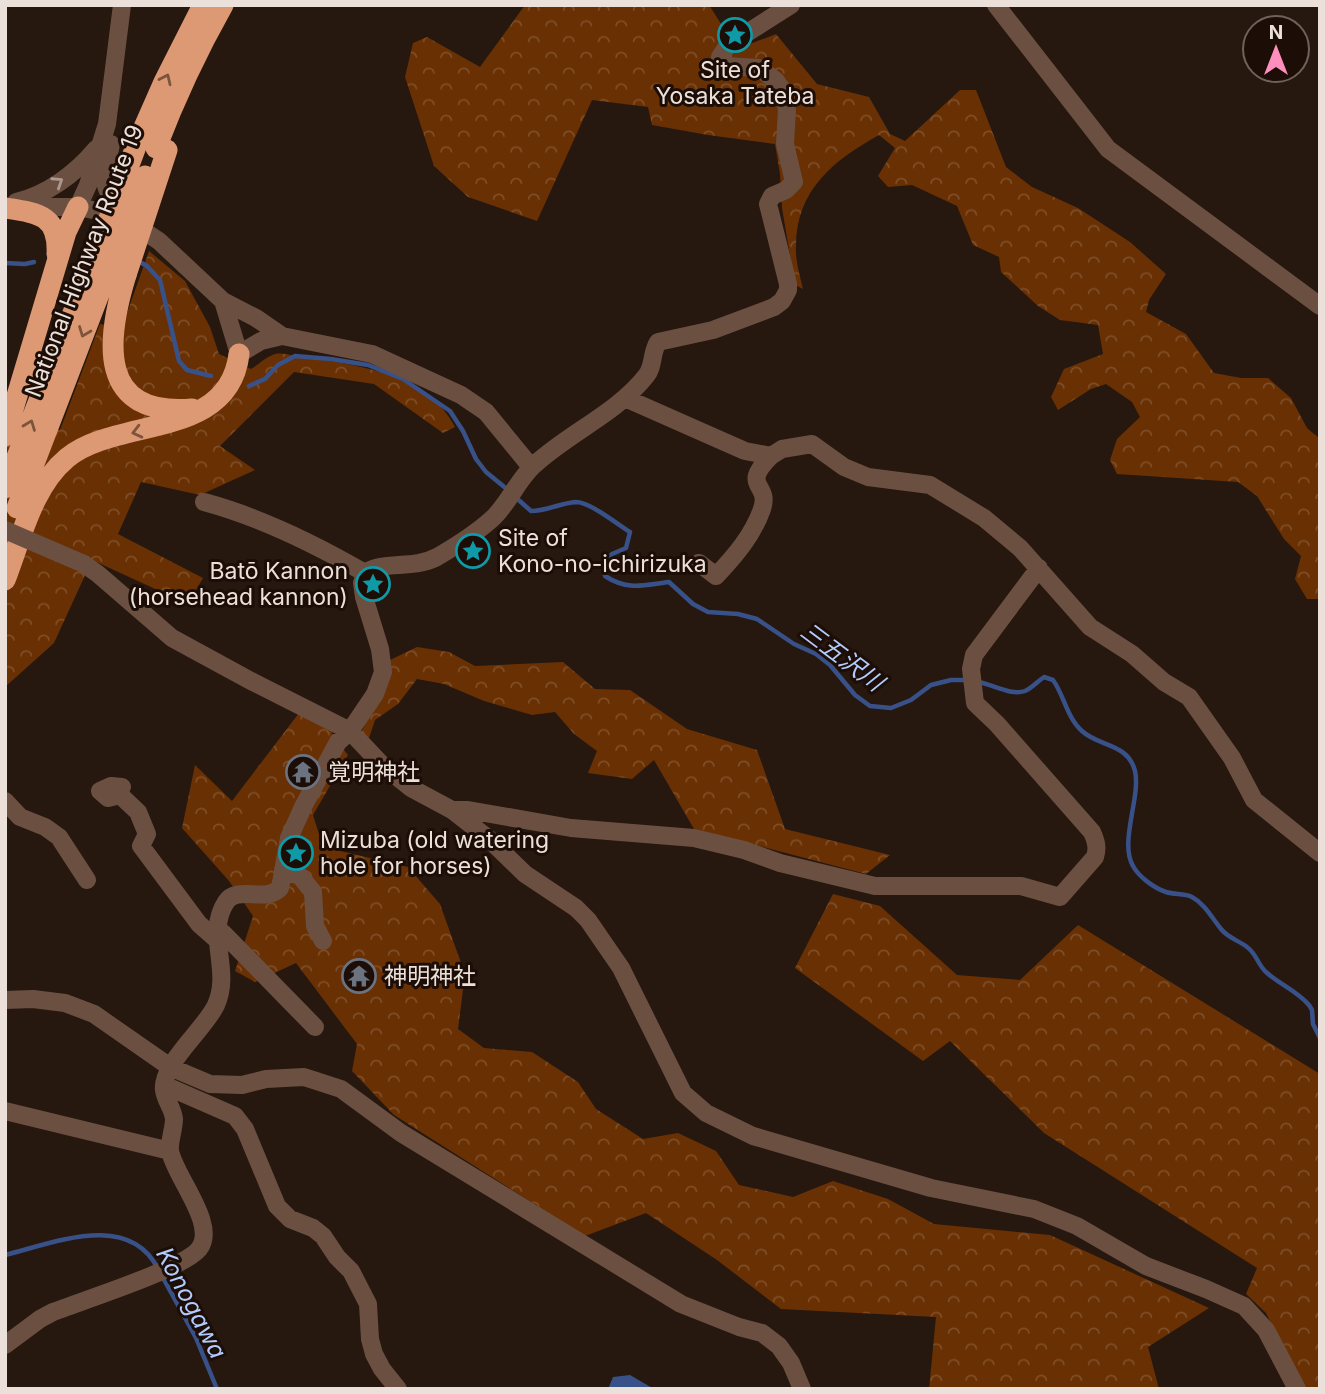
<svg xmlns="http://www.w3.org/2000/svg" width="1325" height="1394" viewBox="0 0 1325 1394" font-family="Inter,'Noto Sans JP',sans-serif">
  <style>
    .forest { fill: url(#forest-crowns) }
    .water { fill: #385289 }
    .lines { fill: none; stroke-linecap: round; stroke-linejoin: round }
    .stream { stroke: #385289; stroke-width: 4.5 }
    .minor { stroke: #6b5042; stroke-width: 18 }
    .highway { stroke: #dd9974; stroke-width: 21 }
    .minor-bridge { stroke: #6b5042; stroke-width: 18 }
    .highway-bridge { stroke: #dd9974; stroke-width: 21 }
    .oneway { stroke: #7c543d }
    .oneway2 { stroke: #ab988e }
    .labels { text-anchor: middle; stroke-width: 6; stroke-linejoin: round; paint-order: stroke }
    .poi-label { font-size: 23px; fill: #ebe1da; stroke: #1c0e06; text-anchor: start }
    .street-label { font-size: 23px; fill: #ebe1da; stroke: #1c0e06 }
    .water-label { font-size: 24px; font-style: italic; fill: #b2cbfd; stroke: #1c0e06 }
  </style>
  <defs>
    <pattern id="forest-crowns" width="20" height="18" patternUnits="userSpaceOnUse" patternTransform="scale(1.75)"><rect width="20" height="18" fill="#693003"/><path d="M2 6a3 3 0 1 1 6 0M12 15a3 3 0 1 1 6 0" fill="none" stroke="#7f4e27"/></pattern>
  </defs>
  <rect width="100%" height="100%" fill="#26170f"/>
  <path class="forest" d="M525 5H709L737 49 776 34 817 84 869 97 890 134 905 141 960 90H976L1006 167 1032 187 1078 208 1130 242 1166 274 1149 300 1146 312 1186 334 1214 373 1241 378H1268L1291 398 1307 428 1320 439V599H1307L1295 579 1301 556 1284 539 1257 496 1238 482 1117 474 1110 460 1117 439 1140 417 1132 402 1106 384 1091 389 1058 410 1051 397 1064 369 1103 354 1098 325 1060 320 1038 306 1001 272 999 257 973 245 957 206 912 185 888 187 878 176 895 148 879 135C834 160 796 190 796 246 795 260 800 276 803 289L795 285 782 208 780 174 775 144 708 135 652 125 648 107 592 100 537 221 468 197 434 166 405 77 413 43 427 37 480 67Z
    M149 251 185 281 210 327 219 354 251 369C258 365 267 356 275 354 283 352 298 357 307 358 358 364 430 376 455 427L443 433 374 384 294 372 220 446 255 470 200 495 141 482 118 534 203 578 188 604 92 560 54 643 5 687V420L60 430 100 324 122 327Z
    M417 647 449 652 475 666 563 662 595 689 630 690 687 729 757 750 785 829 890 855 866 874 694 829 654 760 632 779 588 773 597 751 574 734 555 712 532 715 484 701 444 684 417 679 398 704 375 720 369 738 361 733 377 700 390 660Z
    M299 713 331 729 333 736 348 755 313 815 323 847 408 867 440 904 465 974 458 1029 484 1048 532 1052 578 1082 596 1109 643 1139 678 1133 716 1151 739 1185 793 1197 833 1181 888 1199 934 1224 1050 1235 1209 1308 1148 1347 1159 1389H929L936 1317 781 1309 717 1260 646 1213 585 1236 394 1115 352 1071 357 1044 296 963 255 982 235 971 253 916 229 881 182 828 195 765 232 801Z
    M833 894 880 906 957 975 1020 980 1078 925 1320 1074V1389H1304L1266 1313 1246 1294 1257 1268 1044 1133 950 1041 923 1061 795 968Z"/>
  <path class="water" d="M630 1375 654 1389H608L613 1377Z"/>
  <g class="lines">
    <path class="stream" d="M138 261 147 266 160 280 179 361 187 370 211 376
      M5 263 25 264 34 262
      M249 386 265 379 278 365 295 356 331 359 368 365 403 379 450 411 463 431 476 459 486 472 508 490
      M514 496 531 511C547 511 560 503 576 502 590 502 617 524 630 532L626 548 612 554 603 563 605 576C628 591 643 585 669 582L693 604 708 612 738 614 757 619 794 644 816 654 830 665 855 695 870 706 891 708 911 700 931 685 951 680H970
      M978 682C992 684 1011 696 1025 691 1032 688 1038 681 1044 677L1053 680C1064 695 1067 718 1082 731 1099 747 1128 743 1135 771 1141 797 1119 842 1133 866 1139 877 1154 888 1166 892 1175 895 1184 893 1192 897 1205 904 1212 918 1221 929 1228 938 1238 940 1247 947 1256 953 1258 965 1266 972 1279 984 1297 991 1309 1005L1312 1010 1313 1024 1320 1038
      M5 1255C54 1243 129 1211 158 1269
      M162 1276 196 1338 217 1389"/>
    <path class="minor" d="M996 5 1108 149 1320 306
      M111 144C106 170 97 190 122 206
      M16 202C47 195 76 173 96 149
      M23 207H78L103 212 127 220 159 241 223 301 239 354 261 341 282 336 372 354 461 395 486 412 531 467
      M78 207 88 185 107 124 122 5
      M223 301 256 318 282 336
      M625 398 745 451 771 456 782 449 812 444 844 467 868 477 930 485 984 518 1020 548 1090 627 1132 654 1164 682 1189 697 1232 758 1254 800 1320 853
      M204 502C260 517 315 544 365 573
      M699 563 716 576C735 556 753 535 762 509 771 482 739 488 771 456
      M84 564 98 574 172 638 253 682 350 731 382 765 411 788 452 810 489 839 525 874 576 908 588 920 621 968 683 1093 706 1113 753 1136 931 1188 1034 1209 1077 1226 1146 1266 1206 1289 1244 1306 1266 1330 1297 1389
      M122 787 111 786 100 791 108 798 120 795 138 812 147 834 141 846 199 924 216 939
      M5 801 20 817 45 827 59 837 87 880
      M452 810H468L571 828 694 838 744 850 780 863 875 886H1021L1060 897 1095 857C1098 848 1096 841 1092 832L997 724 975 703 971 669 974 655 1039 568
      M283 870 300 876 313 892 315 926 323 941
      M217 930 223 933 315 1027
      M5 1000 33 999 65 1003 94 1014 170 1067 210 1084 242 1085 266 1079 304 1077 341 1089 401 1133 681 1304 739 1327 762 1333 779 1346 791 1363 802 1389
      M164 1085 235 1116 245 1129 277 1206 290 1219 313 1228 323 1236 337 1257 351 1271 368 1304 370 1339 374 1354 382 1369 398 1389
      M5 1111 170 1151
      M5 1345 40 1319 53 1312C81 1301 183 1269 199 1249 218 1225 175 1177 170 1151 169 1141 174 1129 174 1119 173 1108 165 1100 164 1090 161 1064 205 1029 216 1005 232 970 205 934 226 902 237 885 266 903 280 888L289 838 304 805 338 742 350 731 375 694 383 672 380 649 364 597 362 583 365 573C383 560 413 570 437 557 456 546 478 532 494 517 509 502 518 480 533 466 568 433 616 414 646 376 654 367 651 353 658 342L713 330 774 307 782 301 788 290V284L768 204 772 196 786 190 794 182 785 144 787 110 783 91 776 81 759 68 725 66 720 57 728 45 791 5"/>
    <path class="highway" d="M138 141 164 82 203 5
      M156 148C175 98 197 51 223 5
      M5 208C38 213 59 215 57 254
      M126 275C106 340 97 417 192 409
      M5 436 66 232 78 207
      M5 488 92 264
      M17 508 109 268
      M5 580C21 539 32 487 67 458 116 417 229 440 239 354"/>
    <path class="minor-bridge" d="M5 530 84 564"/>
    <path class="highway-bridge" d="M92 264 138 141
      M109 268 145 176
      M126 275 167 150"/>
  </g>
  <defs><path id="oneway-chevron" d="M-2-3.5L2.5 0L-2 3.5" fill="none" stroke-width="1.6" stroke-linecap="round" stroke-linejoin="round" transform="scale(1.75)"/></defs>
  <g class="oneway">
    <use href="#oneway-chevron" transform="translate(166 79) rotate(-65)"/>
    <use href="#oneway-chevron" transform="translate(84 332) rotate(111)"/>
    <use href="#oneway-chevron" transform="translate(30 425) rotate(-69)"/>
    <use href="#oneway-chevron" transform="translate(137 432) rotate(166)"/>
  </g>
  <use class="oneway2" href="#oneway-chevron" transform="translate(58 182) rotate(-33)"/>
  <defs>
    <g id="sight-ring" transform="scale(1.75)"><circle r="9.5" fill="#1c0e06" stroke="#0f9aa8" stroke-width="1.5"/><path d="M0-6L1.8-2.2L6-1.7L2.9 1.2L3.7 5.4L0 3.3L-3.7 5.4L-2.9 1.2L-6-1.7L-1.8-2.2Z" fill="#0f9aa8"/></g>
    <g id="temple-ring" transform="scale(1.75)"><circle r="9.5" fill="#1c0e06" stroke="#6b7280" stroke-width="1.5"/><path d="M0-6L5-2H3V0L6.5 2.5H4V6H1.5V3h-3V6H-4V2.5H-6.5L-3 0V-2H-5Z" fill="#6b7280"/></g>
  </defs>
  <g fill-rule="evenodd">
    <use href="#sight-ring" x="735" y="35"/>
    <use href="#sight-ring" x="473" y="551"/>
    <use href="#sight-ring" x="373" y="584"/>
    <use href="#temple-ring" x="303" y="772"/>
    <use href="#sight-ring" x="296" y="853"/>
    <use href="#temple-ring" x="359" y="976"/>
  </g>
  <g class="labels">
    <g class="poi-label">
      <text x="735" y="78" text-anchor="middle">Site of<tspan x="735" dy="26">Yosaka Tateba</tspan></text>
      <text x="498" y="546">Site of<tspan x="498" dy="26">Kono-no-ichirizuka</tspan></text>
      <text x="348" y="579" text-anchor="end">Batō Kannon<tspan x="348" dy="26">(horsehead kannon)</tspan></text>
      <text x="328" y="780">覚明神社</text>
      <text x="320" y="848">Mizuba (old watering<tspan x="320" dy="26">hole for horses)</tspan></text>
      <text x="384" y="984">神明神社</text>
    </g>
    <g class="street-label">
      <text transform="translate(84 261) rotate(-69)" y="8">National Highway Route 19</text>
    </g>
    <g class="water-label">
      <text transform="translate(842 657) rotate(37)" y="8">三五沢川</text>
      <text transform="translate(191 1303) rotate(62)" y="8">Konogawa</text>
    </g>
  </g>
  <rect width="1325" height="1394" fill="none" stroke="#ebe1da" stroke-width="14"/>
  <g transform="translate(1276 49)"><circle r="33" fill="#1c0e06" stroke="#6f625b" stroke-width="2"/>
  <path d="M0-5L12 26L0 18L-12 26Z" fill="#fe8ebc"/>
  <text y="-10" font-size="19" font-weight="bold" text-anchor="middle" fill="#ebe1da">N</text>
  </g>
</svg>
